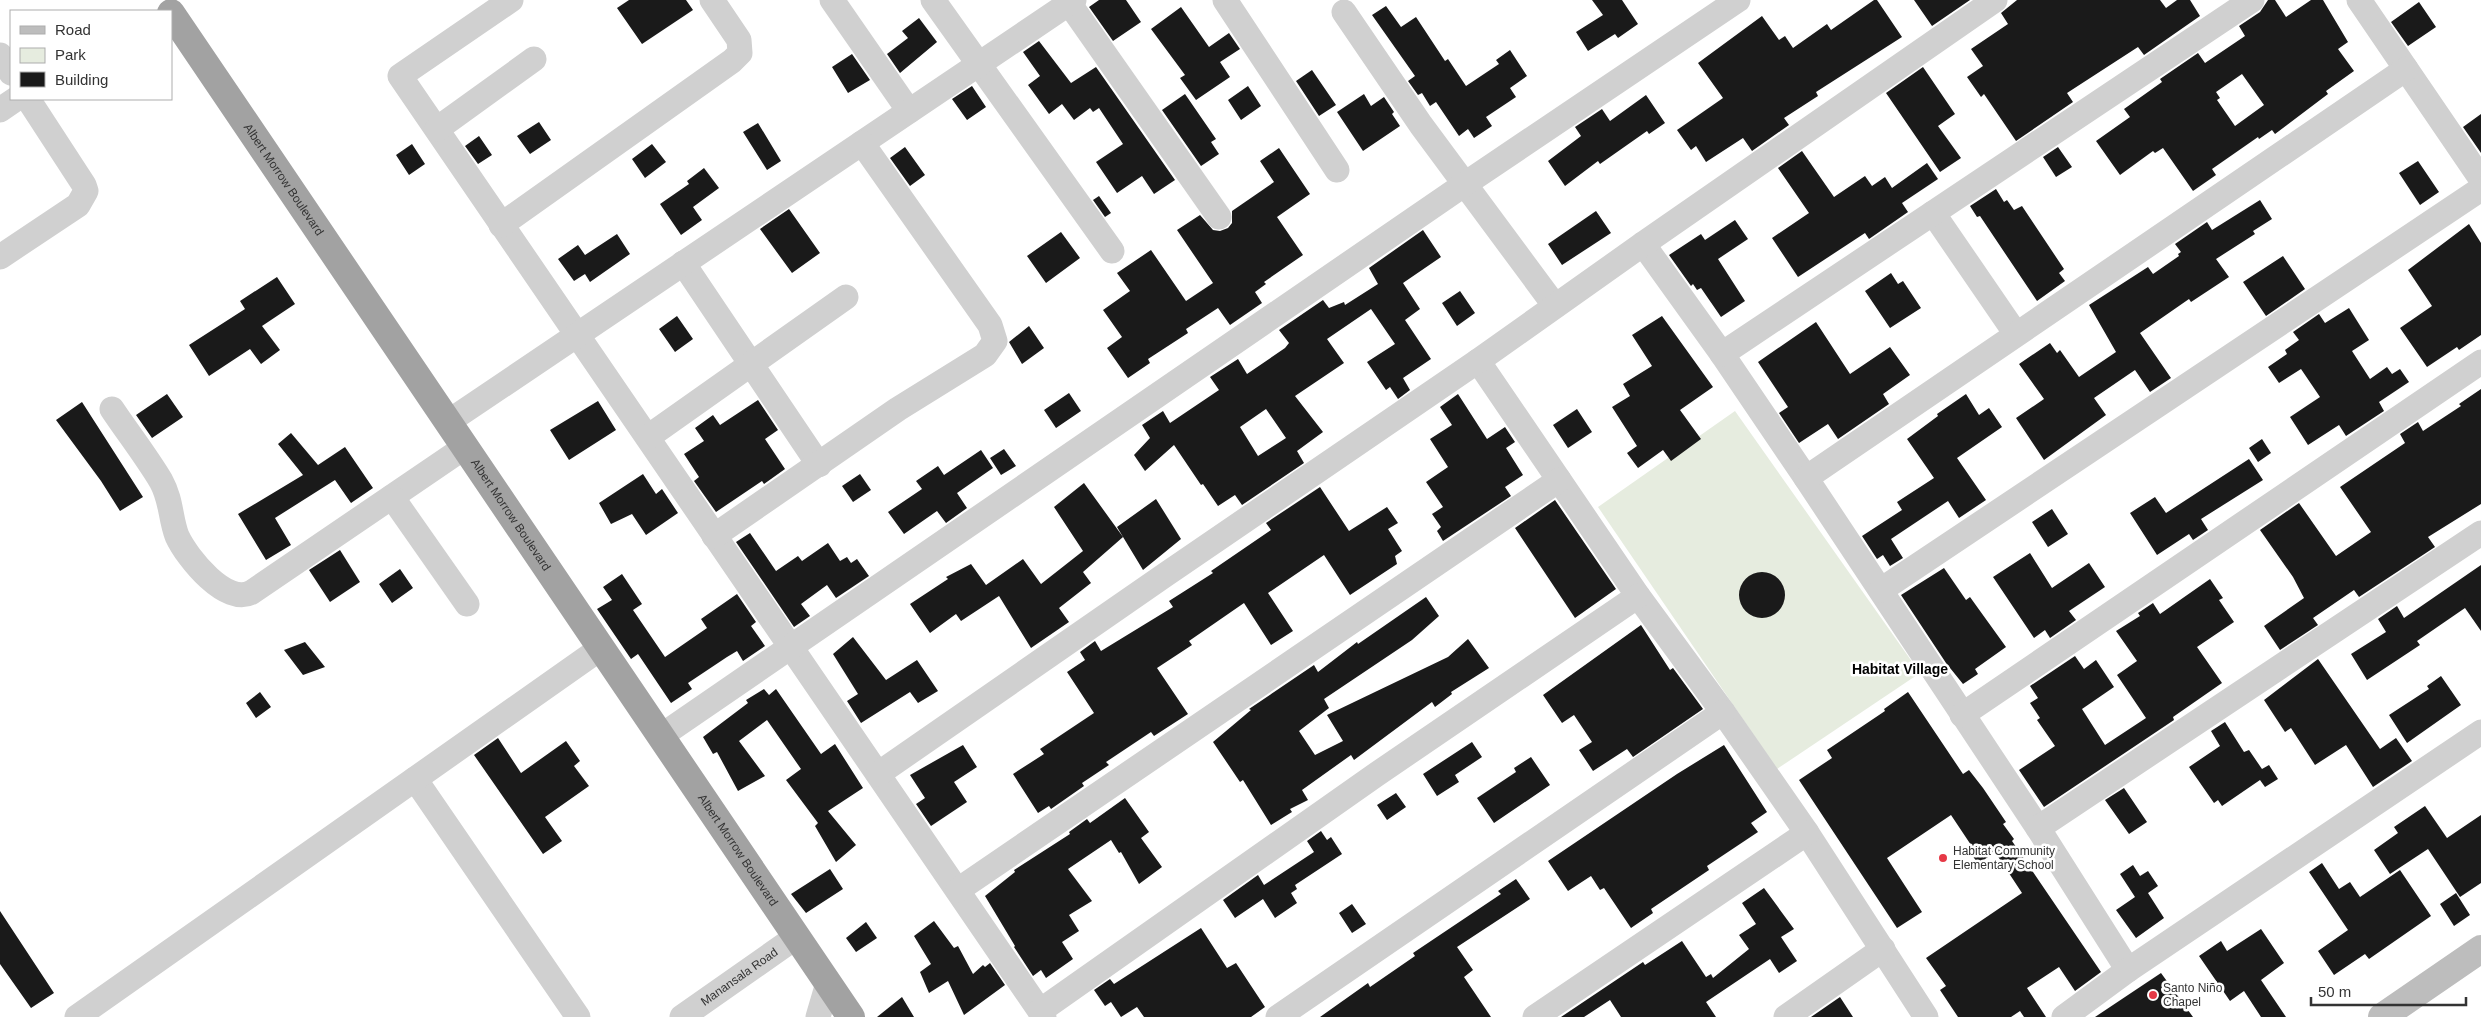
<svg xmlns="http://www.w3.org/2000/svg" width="2481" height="1017" viewBox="0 0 2481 1017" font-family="Arial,sans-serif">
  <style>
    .green { fill: #e6ecdf }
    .building { fill: #1a1a1a; fill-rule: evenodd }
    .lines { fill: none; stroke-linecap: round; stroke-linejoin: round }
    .minor { stroke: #d0d0d0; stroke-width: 25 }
    .secondary { stroke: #bdbdbd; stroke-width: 28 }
    .trunk { stroke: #a2a2a2; stroke-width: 28 }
    .poi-dot { fill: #e63946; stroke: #fff; stroke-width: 2 }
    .labels { text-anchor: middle; stroke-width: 5; stroke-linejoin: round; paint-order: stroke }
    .street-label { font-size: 12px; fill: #333; stroke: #fff }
    .poi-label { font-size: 12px; fill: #333; stroke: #fff; text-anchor: start }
    .neighbourhood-label { font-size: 14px; font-weight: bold; fill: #000; stroke: #fff }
  </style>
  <rect width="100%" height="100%" fill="#fff"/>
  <path class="green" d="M1735 411 1920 673 1777 769 1598 507Z"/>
  <path class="building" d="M629 0H686L693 10 642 44 617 8Z
    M1099 0H1126L1141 22 1113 41 1089 7Z
    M1592 0H1622L1638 24 1618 38 1615 34 1588 51 1576 32 1603 15Z
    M1874 0H1877L1902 37 1816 92 1818 96 1784 118 1789 125 1752 151 1743 138 1706 162 1696 146 1691 150 1677 130 1723 98 1698 63 1762 16 1779 40 1785 36 1793 48 1827 24 1831 30Z
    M1914 0H1970L1932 26Z
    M2017 0H2160L2166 8 2177 0H2190L2200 16 2144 55 2138 47 2067 93 2073 102 2016 141 1984 94 1981 97 1967 77 1983 66 1971 49 2008 24 2001 13Z
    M2268 0H2275L2286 17 2311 0H2323L2348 42 2338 49 2354 71 2326 91 2328 94 2275 134 2272 130 2259 139 2258 137 2212 169 2216 175 2193 191 2163 148 2155 153 2153 151 2120 175 2096 141 2130 117 2124 109 2162 82 2160 79 2198 53 2205 63 2245 36 2239 26 2260 12ZM2242 74 2264 105 2235 126 2217 100 2220 98 2216 92Z
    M2419 2 2436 27 2408 46 2391 22Z
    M1386 6 1401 27 1416 17 1445 61 1448 59 1466 86 1499 64 1496 60 1510 50 1527 76 1510 88 1516 97 1486 117 1492 126 1474 138 1468 129 1459 136 1436 102 1430 106 1422 93 1418 95 1408 81 1415 76 1372 15Z
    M1181 7 1209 47 1229 33 1240 49 1220 62 1230 77 1196 100 1180 78 1185 75 1151 29Z
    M919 18 937 42 900 73 887 54 908 38 902 31Z
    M1039 41 1071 83 1096 67 1175 180 1154 194 1142 176 1117 193 1096 162 1123 144 1099 108 1093 112 1090 108 1074 120 1062 104 1049 114 1028 85 1040 76 1023 52Z
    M852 54 870 80 848 93 832 67Z
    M1923 67 1955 114 1938 126 1961 158 1940 172 1886 93Z
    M1312 70 1336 105 1319 116 1296 81Z
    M972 86 986 107 967 120 952 99Z
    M1248 86 1261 106 1241 120 1228 100Z
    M1185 94 1216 139 1211 142 1219 154 1201 166 1162 110Z
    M1364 94 1371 106 1384 97 1394 112 1392 114 1400 126 1363 151 1337 112Z
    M1646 95 1665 123 1649 134 1647 131 1600 164 1598 161 1565 186 1548 161 1581 136 1575 127 1602 109 1610 121Z
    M2481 114V153L2463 127Z
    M539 122 551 140 530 154 517 136Z
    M758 123 781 161 767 170 743 132Z
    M479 136 492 155 478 164 465 146Z
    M412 144 425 164 409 175 396 155Z
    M652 144 666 162 645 178 632 159Z
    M905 147 925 175 910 186 890 158Z
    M2058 147 2072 167 2056 177 2043 157Z
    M1279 148 1310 194 1277 217 1303 255 1264 282 1266 284 1255 292 1262 303 1230 325 1218 308 1186 329 1188 333 1148 359 1150 363 1128 378 1107 348 1122 337 1103 310 1130 291 1117 273 1151 250 1186 301 1213 283 1177 230 1200 215 1213 230 1220 231 1228 228 1232 223V211L1274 182 1260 161Z
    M1802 151 1834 197 1865 176 1872 186 1885 177 1892 188 1927 163 1938 179 1902 203 1908 212 1869 239 1865 233 1798 277 1772 238 1809 213 1778 168Z
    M2418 161 2439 192 2420 205 2399 173Z
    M704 168 719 188 693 207 702 220 681 235 660 204 689 184 687 181Z
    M1996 189 2004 202 2007 200 2014 210 2022 206 2064 269 2059 273 2065 281 2037 301 1980 216 1977 217 1970 206Z
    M1099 196 1111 213 1105 217 1093 200Z
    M2260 200 2272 219 2253 231 2255 234 2216 259 2229 277 2191 302 2189 299 2140 333 2171 378 2150 392 2135 370 2094 398 2106 415 2044 460 2016 418 2044 399 2019 364 2050 343 2057 353 2060 350 2079 377 2116 352 2089 305 2148 267 2153 274 2179 256 2178 254 2181 252 2175 244 2207 222 2212 230Z
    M789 209 820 253 792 273 760 229Z
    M1596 211 1611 233 1562 265 1548 244Z
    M1735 220 1748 239 1718 259 1745 301 1721 317 1701 288 1697 290 1693 284 1691 286 1669 255 1701 234 1705 240Z
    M2469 224 2481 243V335L2459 350 2457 347 2427 367 2400 328 2432 306 2408 270Z
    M1423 230 1441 257 1403 283 1420 309 1405 320 1431 359 1403 378 1410 390 1398 399 1390 387 1386 390 1367 362 1395 344 1371 309 1327 339 1344 363 1295 396 1323 432 1297 451 1304 463 1242 505 1235 495 1218 506 1203 484 1201 485 1174 445 1145 471 1134 455 1150 438 1142 425 1163 411 1170 423 1219 390 1210 377 1238 359 1247 374 1285 348 1289 343 1279 330 1323 300 1329 308 1344 302 1345 305 1378 284 1369 268ZM1266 409 1286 438 1258 456 1240 427Z
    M1061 232 1080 258 1046 283 1027 256Z
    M617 234 630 254 590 282 585 274 574 281 558 259 578 245 585 255Z
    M2283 256 2305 289 2266 316 2243 282Z
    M1891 273 1898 284 1903 281 1921 308 1890 328 1865 291Z
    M277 277 295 304 262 326 280 350 261 364 250 349 209 376 189 345 245 309 240 301Z
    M1460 291 1475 313 1457 326 1442 303Z
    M2349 308 2369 340 2352 351 2370 379 2387 367 2392 374 2400 369 2409 382 2379 402 2384 411 2346 436 2339 425 2308 445 2290 417 2320 397 2301 369 2279 383 2268 367 2287 354 2285 350 2299 340 2293 332 2319 314 2325 323Z
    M677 316 693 339 675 352 659 329Z
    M1662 316 1713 387 1680 410 1701 439 1671 461 1663 450 1638 468 1627 453 1637 446 1612 407 1630 396 1623 384 1652 366 1632 335Z
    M1816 322 1850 374 1890 347 1910 375 1883 394 1889 404 1838 439 1828 424 1799 443 1779 413 1788 407 1758 362Z
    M1029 326 1044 348 1022 364 1009 342Z
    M2481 389V504L2428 537 2435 547 2359 597 2354 590 2313 618 2318 625 2280 650 2264 626 2304 598 2293 577 2260 530 2299 503 2336 556 2371 532 2340 487 2405 443 2400 434 2418 422 2423 431 2461 406 2459 404Z
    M1069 393 1081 411 1056 428 1044 410Z
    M167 394 183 417 152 438 136 415Z
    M1458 394 1487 439 1505 427 1515 442 1506 448 1523 475 1505 487 1511 496 1443 541 1437 531 1441 527 1432 514 1443 507 1426 482 1448 467 1430 439 1452 425 1440 407Z
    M1966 394 1979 415 1989 408 2002 427 1957 458 1986 500 1959 518 1948 501 1891 539 1903 558 1890 566 1883 555 1877 559 1862 536 1902 510 1897 502 1934 478 1907 439 1938 416 1937 414Z
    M758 400 778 430 765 439 785 469 764 484 762 481 716 512 694 481 699 477 684 454 704 441 695 428 713 415 720 425Z
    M598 401 616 430 569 460 550 430Z
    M82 402 143 497 120 511 101 481 56 420Z
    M1577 409 1592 432 1568 448 1553 425Z
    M291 433 318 465 345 447 373 488 351 503 335 480 275 518 291 545 266 560 238 514 303 475 278 444Z
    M2262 439 2271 453 2258 462 2249 448Z
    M1004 449 1016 466 1001 475 990 458Z
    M981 450 993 468 957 493 967 508 946 523 937 511 904 534 888 512 922 489 916 481 938 466 944 475Z
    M2249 459 2263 480 2201 519 2208 530 2193 540 2189 534 2157 555 2130 513 2155 497 2166 513Z
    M643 474 656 494 662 489 678 513 646 535 632 514 611 524 599 503Z
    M860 474 871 490 853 502 842 486Z
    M1084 483 1123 537 1083 572 1091 583 1059 608 1069 622 1031 648 999 596 961 621 956 614 930 633 910 604 948 579 946 577 971 564 986 585 1023 559 1041 584 1083 551 1054 507Z
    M1320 487 1349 531 1387 507 1398 523 1388 529 1402 551 1395 556 1397 564 1350 595 1324 555 1268 593 1293 631 1271 645 1244 603 1189 641 1192 645 1157 668 1188 714 1154 736 1151 732 1106 762 1109 765 1082 783 1084 786 1051 809 1049 806 1038 813 1013 774 1044 754 1040 749 1094 713 1067 672 1085 660 1080 652 1095 641 1101 651 1173 607 1169 601 1213 573 1211 571 1271 530 1266 523Z
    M1156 499 1181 539 1143 570 1117 527Z
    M1555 500 1616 589 1575 618 1515 528Z
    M2052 509 2068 534 2048 547 2032 522Z
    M750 533 776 571 798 556 802 561 828 543 840 561 847 557 851 563 857 559 869 576 836 598 827 585 801 604 810 616 794 627 736 542Z
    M340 550 360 582 330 602 309 570Z
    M2030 553 2052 588 2089 563 2105 587 2069 611 2076 620 2050 638 2045 630 2034 638 1993 577Z
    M2481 565V631L2465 608 2417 641 2420 645 2367 680 2351 654 2386 632 2378 619 2397 606 2404 618Z
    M1944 568 1966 600 1970 597 2006 647 1975 669 1978 674 1963 684 1946 663 1901 595Z
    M400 569 413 588 392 603 379 584Z
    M1739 595a23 23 0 1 1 46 0a23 23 0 1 1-46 0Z
    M622 574 642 604 633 610 665 657 707 628 701 619 737 594 756 622 751 626 765 646 743 661 737 651 727 657 688 683 692 689 671 703 638 654 631 659 597 609 612 600 603 587Z
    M2210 579 2223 598 2219 600 2234 622 2197 647 2222 683 2173 717 2174 720 2044 807 2019 770 2055 746 2037 720 2040 718 2030 703 2038 698 2030 686 2075 656 2084 669 2096 660 2114 687 2082 709 2105 745 2146 718 2117 675 2137 661 2116 631 2140 616 2138 613 2153 603 2160 614Z
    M1426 597 1439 616 1412 640 1324 699 1329 708 1299 731 1315 755 1343 741 1327 715 1448 657 1468 639 1489 668 1451 692 1452 694 1435 707 1432 702 1354 760 1351 755 1302 790 1308 800 1290 809 1292 812 1271 825 1243 780 1240 782 1213 742 1251 710 1249 709 1314 665 1318 672 1357 642 1358 644Z
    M1641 625 1670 670 1673 668 1703 709 1633 757 1627 749 1593 771 1579 750 1592 742 1574 715 1562 723 1543 695Z
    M853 637 886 680 917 660 938 691 918 703 910 692 861 723 847 701 858 694 833 654Z
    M305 642 325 667 303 675 284 650Z
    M2318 659 2380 749 2396 738 2412 761 2373 787 2346 745 2315 765 2291 728 2285 732 2264 700Z
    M2441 676 2461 705 2407 743 2389 715 2429 689 2427 686Z
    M764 689 769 695 776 689 821 754 835 744 863 788 828 811 856 845 836 862 815 826 818 823 786 780 801 769 767 720 739 741 765 776 738 791 717 752 713 754 703 737 748 703 746 700Z
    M260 692 271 707 256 718 246 703Z
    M1908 692 1963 774 1969 770 1983 788 2006 822 2003 824 2014 839 2012 841 2101 972 2075 991 2059 967 2027 988 2046 1017H2024L2020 1011 2011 1017H1958L1940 990 1946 986 1926 958 2022 893 1995 852 1978 864 1967 847 1971 845 1951 815 1887 858 1922 912 1897 928 1799 780 1832 758 1827 750 1885 711 1884 709Z
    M2225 722 2244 752 2249 750 2262 769 2269 765 2278 779 2265 787 2260 780 2222 806 2218 800 2214 803 2189 767 2220 746 2211 731Z
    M498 738 521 773 566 741 580 761 574 766 589 786 545 817 562 841 543 854 474 755Z
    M1472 742 1482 757 1455 775 1459 782 1437 796 1423 774Z
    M963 745 977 767 954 782 967 802 931 826 916 804 925 798 910 775Z
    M1724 745 1767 812 1751 823 1758 832 1707 866 1709 870 1651 909 1653 913 1631 928 1604 888 1600 890 1591 876 1568 891 1548 861 1677 774Z
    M1531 757 1550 785 1494 823 1477 798 1516 772 1514 768Z
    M2124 788 2147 822 2129 834 2105 800Z
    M1396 793 1406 807 1387 820 1377 805Z
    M1125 798 1149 832 1141 838 1162 867 1139 884 1121 852 1119 853 1111 840 1068 869 1092 901 1069 915 1079 931 1062 942 1073 959 1046 978 1041 970 1033 976 1014 947 1015 946 985 896 1015 872 1014 870 1070 834 1069 832 1087 819 1090 823Z
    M2425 806 2447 838 2481 815V883L2460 897 2428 849 2390 874 2374 850 2398 833 2394 827Z
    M1321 831 1327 840 1331 837 1342 854 1295 885 1297 889 1291 893 1297 903 1275 918 1263 899 1235 918 1223 900 1258 875 1264 885 1314 852 1307 841Z
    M2322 863 2339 889 2350 882 2360 897 2400 870 2431 916 2369 959 2365 954 2334 975 2318 951 2348 930 2309 872Z
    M2133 865 2140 876 2148 871 2158 886 2148 893 2164 918 2136 938 2116 910 2135 897 2120 874Z
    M830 869 843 889 806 913 791 894Z
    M1516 879 1530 899 1457 947 1473 970 1464 977 1491 1017H1320L1368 983 1370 987 1415 956 1413 953 1501 894 1498 891Z
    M1764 888 1794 929 1781 937 1797 961 1779 973 1770 959 1706 1002 1716 1017H1621L1610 1000 1584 1017H1561L1643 962 1645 965 1682 941 1706 977 1711 974 1713 978 1749 949 1739 935 1756 924 1742 903Z
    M2456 893 2470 915 2454 926 2440 904Z
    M1352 904 1366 924 1352 933 1339 913Z
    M0 911 54 993 31 1008 0 964Z
    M934 921 954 948 958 946 973 974 983 965 985 967 990 963 1005 985 964 1015 948 981 929 993 920 972 931 964 914 936Z
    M866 922 877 938 856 952 846 938Z
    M1201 928 1227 968 1236 963 1265 1007 1251 1017H1144L1137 1007 1121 1017 1111 1002 1105 1006 1094 990 1110 979 1114 984Z
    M2261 929 2284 963 2261 980 2286 1017H2261L2244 991 2230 1001 2199 956 2221 941 2227 951Z
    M2161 973 2193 1017H2095Z
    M902 997 914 1017H877Z
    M1840 997 1853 1017H1811Z"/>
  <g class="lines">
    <g class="minor">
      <path d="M511 0 400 76 1044 1017"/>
      <path d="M832 0 909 111"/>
      <path d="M933 0 1112 251"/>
      <path d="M1225 0 1337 170"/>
      <path d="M2359 0 2481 179"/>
      <path d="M1069 3 1219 217"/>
      <path d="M1344 12 1421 125 1555 306"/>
      <path d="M0 55 11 73"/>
      <path d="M0 110 16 99"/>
      <path d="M437 129 534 59"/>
      <path d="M1933 213 2016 334"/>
      <path d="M501 225 732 61 740 53 739 40 712 0"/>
      <path d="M1643 244 1722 354 1806 478 2038 828 2128 970"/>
      <path d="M0 257 78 205 86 191 84 185 28 99"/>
      <path d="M683 263 819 465"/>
      <path d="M1722 354 2252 0"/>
      <path d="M1478 361 1638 596 1723 712 1807 833 1926 1017"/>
      <path d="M112 409C128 433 146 456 161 481 172 501 170 518 177 536 187 558 227 607 252 592L465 447"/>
      <path d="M448 422 1074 0"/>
      <path d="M648 437 846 297"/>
      <path d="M1806 478 2406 69"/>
      <path d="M392 497 467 604"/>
      <path d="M714 536 898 409 985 355 995 341 990 325 862 143"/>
      <path d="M1881 590 2481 189"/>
      <path d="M1962 715 2481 362"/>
      <path d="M661 736 1465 184 1738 0"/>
      <path d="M878 774 1165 575 1478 361 1643 244 1995 0"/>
      <path d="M415 779 578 1017"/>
      <path d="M2038 828 2481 533"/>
      <path d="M958 890 1559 480"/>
      <path d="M1040 1011 1377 774 1638 596"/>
      <path d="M77 1017 601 648"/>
      <path id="s1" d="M682 1017 796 937"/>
      <path d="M818 1017 828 983"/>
      <path d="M1278 1017 1723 712"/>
      <path d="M1535 1017 1807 833"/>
      <path d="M1786 1017 1883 949"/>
      <path d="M2064 1017 2128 970 2481 732"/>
    </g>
    <path class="secondary" d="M2382 1017 2481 949"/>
    <path class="trunk" id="s2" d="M171 13 851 1017"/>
  </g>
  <g class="poi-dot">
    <circle cx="1943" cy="858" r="5"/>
    <circle cx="2153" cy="995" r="5"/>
  </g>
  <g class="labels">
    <g class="street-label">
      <text dy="4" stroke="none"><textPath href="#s2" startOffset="201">Albert Morrow Boulevard</textPath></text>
      <text dy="4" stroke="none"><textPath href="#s2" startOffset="606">Albert Morrow Boulevard</textPath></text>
      <text dy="4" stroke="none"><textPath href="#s2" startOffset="1011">Albert Morrow Boulevard</textPath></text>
      <text dy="4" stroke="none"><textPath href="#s1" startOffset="70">Manansala Road</textPath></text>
    </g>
    <g class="poi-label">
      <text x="1953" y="855">Habitat Community<tspan x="1953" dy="14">Elementary School</tspan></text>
      <text x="2163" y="992">Santo Niño<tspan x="2163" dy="14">Chapel</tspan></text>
    </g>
    <g class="neighbourhood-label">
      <text x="1900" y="674">Habitat Village</text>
    </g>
  </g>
  <rect x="10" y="10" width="162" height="90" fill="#ffffff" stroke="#adadad"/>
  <rect x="20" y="26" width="25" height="8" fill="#bdbdbd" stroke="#adadad"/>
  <text x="55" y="35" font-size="15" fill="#333333">Road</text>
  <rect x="20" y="48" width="25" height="15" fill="#e6ecdf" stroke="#adadad"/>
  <text x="55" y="60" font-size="15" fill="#333333">Park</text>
  <rect x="20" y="72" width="25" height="15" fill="#1a1a1a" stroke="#adadad"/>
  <text x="55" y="85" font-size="15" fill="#333333">Building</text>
  <path d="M2311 997v8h155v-8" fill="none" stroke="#333333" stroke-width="2.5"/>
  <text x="2318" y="997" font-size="15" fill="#333333" stroke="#ffffff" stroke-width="4" paint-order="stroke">50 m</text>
</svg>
